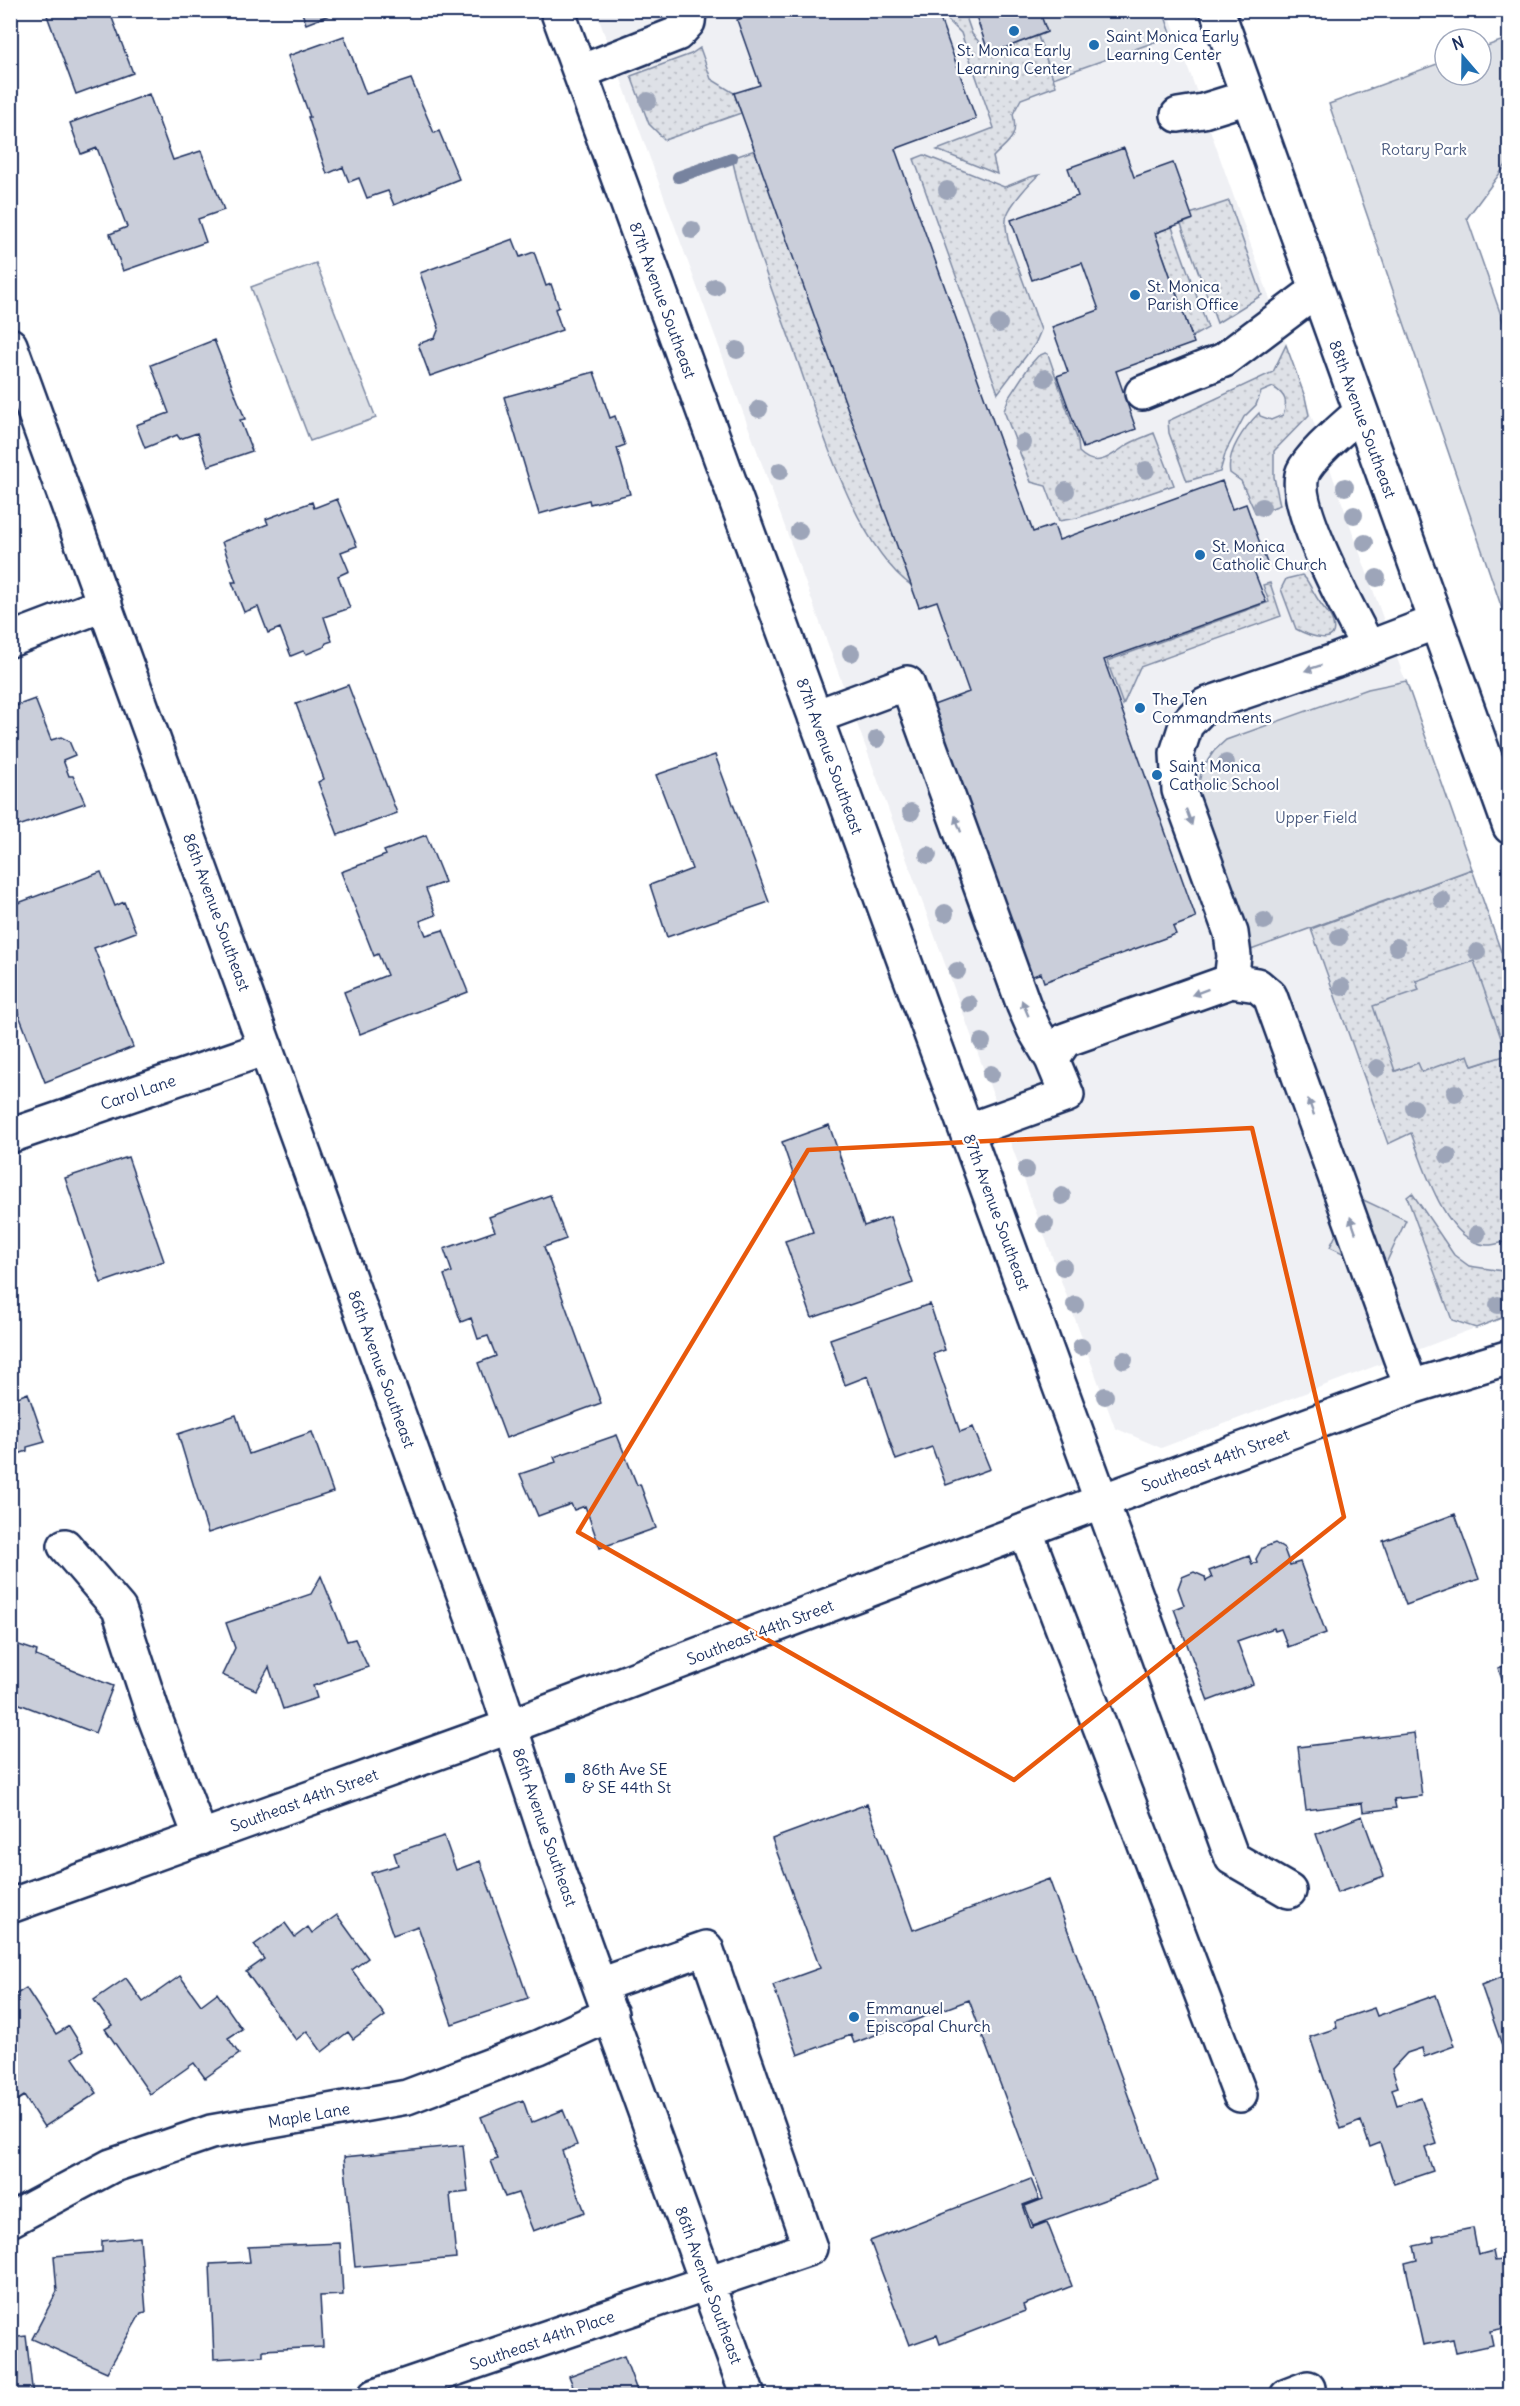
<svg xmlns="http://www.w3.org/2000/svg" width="1520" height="2406" viewBox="0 0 1520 2406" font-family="Delius,sans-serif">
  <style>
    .built { fill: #eff0f4 }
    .grass { fill: url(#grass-dots); stroke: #7c88a2; stroke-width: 1.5; fill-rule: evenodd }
    .park { fill: #dee1e7; stroke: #7c88a2; stroke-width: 1.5 }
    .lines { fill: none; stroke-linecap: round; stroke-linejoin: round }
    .stream { stroke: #77839f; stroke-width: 12 }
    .building { fill: #caceda; stroke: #1b2f5e; stroke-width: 1.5 }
    .minor-casing { stroke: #1b2f5e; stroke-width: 38 }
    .minor { stroke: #fff; stroke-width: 33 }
    .tree { fill: #9da5b9 }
    .oneway { fill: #8d97ae }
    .marked { fill: none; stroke: #e8590c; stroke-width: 4.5; stroke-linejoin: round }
    .poi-dot { fill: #1f6fb2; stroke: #fff; stroke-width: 2 }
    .labels { text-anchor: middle; stroke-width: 4.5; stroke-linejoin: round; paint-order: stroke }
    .poi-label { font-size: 16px; fill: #1b2f5e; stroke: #fff; text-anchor: start }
    .park-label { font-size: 16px; fill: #4c5c80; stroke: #fff }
    .street-label { font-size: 16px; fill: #1b2f5e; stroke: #fff }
  </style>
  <defs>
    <pattern id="grass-dots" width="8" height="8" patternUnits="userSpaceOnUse" patternTransform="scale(1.5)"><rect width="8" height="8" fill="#dee1e7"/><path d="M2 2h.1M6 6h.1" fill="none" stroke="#bec1c9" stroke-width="1.8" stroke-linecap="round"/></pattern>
  </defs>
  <rect width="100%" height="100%" fill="#fff"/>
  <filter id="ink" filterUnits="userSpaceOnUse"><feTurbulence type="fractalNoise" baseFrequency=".0167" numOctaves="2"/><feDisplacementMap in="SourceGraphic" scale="12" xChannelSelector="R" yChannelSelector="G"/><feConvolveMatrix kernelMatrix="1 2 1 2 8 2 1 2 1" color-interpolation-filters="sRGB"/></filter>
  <g filter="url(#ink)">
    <path class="built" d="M596 11H1168L1509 974V1315L1161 1448 1115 1428Z"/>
    <path class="grass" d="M944 11H964L972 34 989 53 1038 36 1056 86 1021 99 1013 114C1019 139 1008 141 993 157L997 174 937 150 994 128 961 33 948 20Z
      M700 48 711 79 734 93 741 113 665 140 649 124 631 76 691 54Z
      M755 150 912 586C856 547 820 425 798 362 774 295 747 228 732 158Z
      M924 155 1004 187C1016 184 1025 177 1039 175 1030 182 1011 204 1007 215 1004 222 1007 232 1008 240L1041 330 1035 344 998 393 914 159Z
      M1229 201 1262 295 1217 323 1181 224 1192 220 1190 214Z
      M1172 227 1208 328 1192 337 1155 233Z
      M1286 345 1305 397 1309 415 1274 451V477L1280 505 1256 514 1241 481 1230 473C1226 452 1245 427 1259 413L1260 416 1271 420 1283 415C1288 402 1286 395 1273 387L1261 392 1256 405 1244 417 1226 451 1220 472 1187 481 1169 433 1168 421 1273 372Z
      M1045 353 1048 354 1078 441 1079 452C1097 470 1112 455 1127 445 1135 440 1145 437 1154 433L1174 485 1077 518 1059 521 1046 486 1031 482 1004 411 1009 397 1030 365 1038 356Z
      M1302 575 1306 579C1311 587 1315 596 1321 604 1324 609 1330 614 1332 620 1342 649 1307 635 1296 629L1281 589 1286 579Z
      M1270 583 1281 616 1140 667 1123 705 1107 661 1269 602 1263 585Z
      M1472 869 1509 974V1241C1502 1242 1494 1246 1486 1245 1446 1242 1423 1165 1411 1133L1388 1144 1311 929ZM1416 981 1506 1055 1473 1066 1469 1055 1422 1071 1419 1062 1396 1071 1419 989Z
      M1412 1193 1454 1255 1469 1266 1509 1272V1315L1476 1328 1452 1320 1407 1197Z"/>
    <path class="park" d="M1039 11H1163L1172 36 1053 78 1038 36 1047 32Z
      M1509 38V161L1467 218 1509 338V629L1329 104 1445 61V75H1481V48Z
      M316 263 376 418 310 441 251 287Z
      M1406 681 1472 869 1251 950 1223 877 1197 792 1202 769 1214 751 1226 740 1368 689Z
      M1474 961 1507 1055 1472 1066 1468 1055 1422 1072 1418 1063 1395 1071 1373 1006 1419 990 1416 981Z
      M1355 1196 1406 1220 1382 1272 1330 1247Z"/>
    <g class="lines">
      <path class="stream" d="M678 177 732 158"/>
    </g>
    <path class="building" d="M45 10H109L133 73 76 94Z
      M301 10H342L306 24Z
      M762 10H937L976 119 895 149 1033 532 1054 525 1059 540 1222 481 1232 509 1246 504 1267 563 1253 568 1266 602 1104 660 1196 918 1173 927 1176 934 1044 982 1041 973 1028 978 931 706 969 692 937 601 919 607 734 93 760 85 737 20Z
      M974 10H1039L1047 32 989 54Z
      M344 36 366 94 411 79 434 133 439 131 459 179 394 205 388 191 367 198 359 178 349 182 343 167 327 174 308 117H310L288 56Z
      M149 94 173 160 201 151 224 210 198 219 206 242 123 271 110 234 127 227 97 148 81 154 70 123Z
      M1124 148 1134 177 1173 163 1193 219 1155 233 1194 343 1116 371 1136 429 1083 448 1057 376 1068 372 1052 327 1099 310 1082 263 1032 280 1011 220 1078 196 1068 168Z
      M513 239 520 257 534 252 546 286 551 284 559 307 555 309 562 330 430 376 418 344 435 338 439 328 420 273Z
      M214 340 245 419 240 420 252 451 208 466 197 433 180 439 177 435 145 448 136 425 169 413 151 365Z
      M594 372 610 418 615 416 625 445 617 448 630 494 590 504 589 500 539 514 504 397Z
      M337 499 357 546 341 552 349 571 338 576 350 608 324 617 332 641 326 643 324 647 307 654 303 651 291 656 280 628 268 633 258 607 244 612 232 582H236L222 542 268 524 266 519 312 502 314 508Z
      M348 685 397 813 338 835 318 782 324 779 296 704Z
      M35 699 51 740 61 737 69 741 75 755 63 760 69 776H73L85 803 10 829V708Z
      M715 755 769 902 667 937 650 885 692 869 656 775Z
      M426 835 445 882 426 889 436 915 420 921 426 935 443 930 468 992 360 1034 344 992 387 975 378 954 374 956 341 872 386 855 384 851Z
      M101 872 115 906 124 902 136 932 94 948 133 1047 45 1082 10 992V906Z
      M829 1125 864 1226 890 1217 913 1283 812 1318 785 1241 813 1232 782 1142Z
      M128 1157 164 1261 101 1283 65 1178Z
      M550 1195 566 1239 544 1247 601 1403 506 1438 478 1363 496 1356 488 1336 478 1339 471 1318 461 1322 444 1275 452 1272 444 1249 495 1231 489 1217Z
      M930 1304 945 1350 933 1354 960 1432 973 1427 990 1469 946 1485 932 1447 896 1460 868 1376 845 1385 830 1339Z
      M28 1393 45 1442 27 1447V1451L10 1457V1400Z
      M236 1415 249 1454 312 1432 333 1492 208 1533 178 1434Z
      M617 1435 637 1485 640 1484 656 1528 600 1548 585 1506 574 1510 571 1504 538 1516 520 1474 556 1462 554 1457Z
      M1455 1514 1479 1579 1406 1605 1383 1541Z
      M1275 1543 1284 1549 1290 1565 1300 1562 1326 1633 1288 1647 1281 1629 1275 1631 1274 1628 1237 1641 1253 1684 1208 1701 1174 1609 1184 1605 1178 1588 1182 1577 1194 1572 1205 1577 1206 1581 1212 1578 1209 1571 1249 1556 1252 1564 1257 1562 1256 1559 1262 1548Z
      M321 1576 347 1641 355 1639 368 1667 313 1686 317 1698 283 1709 269 1667 256 1690 222 1675 235 1648 226 1623 311 1594Z
      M10 1642 37 1651 36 1656 113 1686 95 1733 17 1703 10 1717Z
      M1510 1664V1702L1498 1668Z
      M1414 1733 1422 1796 1394 1799 1396 1808 1363 1812 1362 1803 1306 1810 1298 1747Z
      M867 1804 913 1930 1049 1879 1159 2180 1033 2226 1025 2206 1043 2199 969 2000 854 2043 851 2035 798 2055 773 1985 820 1968 772 1839Z
      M1362 1816 1384 1876 1337 1893 1316 1834Z
      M444 1836 456 1870 480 1861 528 1998 452 2024 418 1926 393 1935 371 1873 398 1865 394 1853Z
      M337 1915 368 1958 352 1970 385 2016 353 2039 348 2032 322 2052 307 2031 296 2040 246 1972 264 1959 254 1945 285 1923 295 1937 308 1927 312 1933Z
      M1510 1967V2050L1504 2051 1481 1985 1507 1975 1505 1969Z
      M180 1976 201 2005 217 1993 242 2029 228 2038 239 2054 205 2078 194 2063 150 2094 105 2029 112 2025 94 2000 126 1978 143 2002Z
      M26 1988 56 2034 69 2026 84 2050 73 2058 97 2093 44 2127 24 2096 10 2105V1998Z
      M1436 1995 1454 2046 1424 2057 1422 2048 1407 2053 1392 2069 1398 2087 1392 2089 1397 2105 1421 2097 1437 2144 1425 2148 1433 2171 1394 2184 1380 2143 1370 2147 1361 2121 1341 2129 1310 2037 1337 2028 1335 2021 1374 2008 1377 2016Z
      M523 2100 531 2123 563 2110 577 2145 562 2151 585 2212 533 2231 518 2193 505 2197 491 2161 498 2159 481 2117Z
      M463 2145 468 2192 450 2194 456 2258 355 2267 344 2157Z
      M1031 2179 1039 2199 1023 2205 1031 2228 1047 2222 1072 2286 1023 2305 1025 2311 940 2344 937 2335 909 2345 870 2241Z
      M1473 2228 1478 2255 1493 2251 1495 2261 1510 2259V2327L1490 2331 1493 2345 1456 2353 1453 2339 1423 2345 1405 2263 1417 2260 1414 2246 1434 2242 1433 2236Z
      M140 2237 146 2312 141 2313 107 2372 32 2339 57 2291 54 2256 102 2252V2241Z
      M340 2243 343 2295 320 2296 323 2347 263 2350V2356L214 2359 210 2264 250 2262 248 2247Z
      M26 2336 33 2396H10V2338Z
      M624 2356 639 2396H577L569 2376Z"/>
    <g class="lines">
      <g class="minor-casing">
        <path id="minor" d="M557 10 1232 1858 1289 1891
          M1217 10 1510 827
          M580 72 677 34 688 22 689 13
          M1178 115 1203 111 1248 97
          M10 345 490 1666 558 1871 748 2396
          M1142 393 1224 360 1317 290
          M1361 412C1346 426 1311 454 1303 472 1290 504 1351 614 1368 647
          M10 640 105 604
          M815 717 907 683 1024 1006 1034 1029 1052 1059 1067 1095 967 1131
          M1231 981 1234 956 1231 933 1179 790 1177 753 1186 725 1205 705 1334 661 1436 622
          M1052 1059 1065 1040 1231 981 1257 985 1270 996 1411 1387
          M10 1136 266 1048
          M1026 1532 1240 2095
          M65 1546 119 1609 153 1713 201 1838
          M10 1906 511 1726 1102 1501 1411 1387 1510 1357
          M10 2220 111 2166 211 2132 407 2097 539 2047 611 2014
          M375 2396 810 2248 706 1948 600 1985
          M1287 2396 1308 2388"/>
      </g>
      <use href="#minor" class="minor"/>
    </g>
    <g class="tree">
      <circle cx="648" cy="101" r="9"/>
      <circle cx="947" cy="190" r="9"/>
      <circle cx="692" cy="230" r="9"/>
      <circle cx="715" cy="287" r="9"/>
      <circle cx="999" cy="324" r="9"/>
      <circle cx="737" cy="350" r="9"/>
      <circle cx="1045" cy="378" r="9"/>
      <circle cx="759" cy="409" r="9"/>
      <circle cx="1023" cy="443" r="9"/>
      <circle cx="1146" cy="470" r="9"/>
      <circle cx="780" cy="471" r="9"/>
      <circle cx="1345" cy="487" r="9"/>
      <circle cx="1066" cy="491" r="9"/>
      <circle cx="1262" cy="507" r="9"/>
      <circle cx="1354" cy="515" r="9"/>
      <circle cx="799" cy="531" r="9"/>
      <circle cx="1365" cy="543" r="9"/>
      <circle cx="1377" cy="578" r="9"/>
      <circle cx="851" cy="653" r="9"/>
      <circle cx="877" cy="739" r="9"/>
      <circle cx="1226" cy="763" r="9"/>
      <circle cx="911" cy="812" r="9"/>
      <circle cx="928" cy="855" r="9"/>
      <circle cx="1442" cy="900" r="9"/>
      <circle cx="945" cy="913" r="9"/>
      <circle cx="1264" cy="921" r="9"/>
      <circle cx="1339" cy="937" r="9"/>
      <circle cx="1397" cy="947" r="9"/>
      <circle cx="1477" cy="952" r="9"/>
      <circle cx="957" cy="971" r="9"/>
      <circle cx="1342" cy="987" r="9"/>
      <circle cx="969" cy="1004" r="9"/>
      <circle cx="982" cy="1042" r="9"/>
      <circle cx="1377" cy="1068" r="9"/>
      <circle cx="991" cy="1074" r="9"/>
      <circle cx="1455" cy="1093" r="9"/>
      <circle cx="1414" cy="1108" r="9"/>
      <circle cx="1448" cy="1156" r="9"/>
      <circle cx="1026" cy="1170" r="9"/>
      <circle cx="1062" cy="1196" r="9"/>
      <circle cx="1045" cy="1224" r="9"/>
      <circle cx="1477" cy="1234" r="9"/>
      <circle cx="1063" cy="1267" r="9"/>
      <circle cx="1075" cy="1305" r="9"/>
      <circle cx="1498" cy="1305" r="9"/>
      <circle cx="1081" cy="1347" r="9"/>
      <circle cx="1124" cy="1360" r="9"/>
      <circle cx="1105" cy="1396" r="9"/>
    </g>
    <defs><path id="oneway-solid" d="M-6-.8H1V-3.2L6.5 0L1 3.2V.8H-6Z" transform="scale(1.5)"/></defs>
    <g class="oneway">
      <use href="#oneway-solid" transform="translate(1313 668) rotate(161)"/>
      <use href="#oneway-solid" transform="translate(1189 817) rotate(70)"/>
      <use href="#oneway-solid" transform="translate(958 824) rotate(-110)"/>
      <use href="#oneway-solid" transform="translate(1200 992) rotate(160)"/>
      <use href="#oneway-solid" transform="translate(1025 1008) rotate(-113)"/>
      <use href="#oneway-solid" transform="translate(1311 1107) rotate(-110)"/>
      <use href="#oneway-solid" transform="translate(1353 1225) rotate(-109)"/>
    </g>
  </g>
  <path class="marked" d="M1252 1128 1344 1517 1014 1780 578 1532 808 1150Z"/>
  <g class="poi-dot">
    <circle cx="1014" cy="31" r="6"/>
    <circle cx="1094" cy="45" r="6"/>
    <circle cx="1135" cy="295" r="6"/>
    <circle cx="1200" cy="555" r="6"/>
    <circle cx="1140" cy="708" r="6"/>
    <circle cx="1157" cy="775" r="6"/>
    <rect x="564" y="1772" width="12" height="12" rx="3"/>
    <circle cx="854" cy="2017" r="6"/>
  </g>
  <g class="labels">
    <g class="poi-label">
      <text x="1106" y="42">Saint Monica Early<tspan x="1106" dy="18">Learning Center</tspan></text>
      <text x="1014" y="56" text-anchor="middle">St. Monica Early<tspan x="1014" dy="18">Learning Center</tspan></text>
      <text x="1147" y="292">St. Monica<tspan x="1147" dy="18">Parish Office</tspan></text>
      <text x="1212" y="552">St. Monica<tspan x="1212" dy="18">Catholic Church</tspan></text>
      <text x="1152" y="705">The Ten<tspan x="1152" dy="18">Commandments</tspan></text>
      <text x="1169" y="772">Saint Monica<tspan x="1169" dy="18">Catholic School</tspan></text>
      <text x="582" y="1775">86th Ave SE<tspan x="582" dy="18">&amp; SE 44th St</tspan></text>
      <text x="866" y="2014">Emmanuel<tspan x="866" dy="18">Episcopal Church</tspan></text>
    </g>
    <g class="park-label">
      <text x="1424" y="155">Rotary Park</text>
      <text x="1316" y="823">Upper Field</text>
    </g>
    <g class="street-label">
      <text transform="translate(663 300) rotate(70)" y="6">87th Avenue Southeast</text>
      <text transform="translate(1363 419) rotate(70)" y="6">88th Avenue Southeast</text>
      <text transform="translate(830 756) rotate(70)" y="6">87th Avenue Southeast</text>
      <text transform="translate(217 912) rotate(70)" y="6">86th Avenue Southeast</text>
      <text transform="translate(138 1092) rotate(-19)" y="6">Carol Lane</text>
      <text transform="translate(997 1212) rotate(70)" y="6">87th Avenue Southeast</text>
      <text transform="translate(382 1369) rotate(70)" y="6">86th Avenue Southeast</text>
      <text transform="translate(1215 1460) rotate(-20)" y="6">Southeast 44th Street</text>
      <text transform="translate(760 1632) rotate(-21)" y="6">Southeast 44th Street</text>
      <text transform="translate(304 1800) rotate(-20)" y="6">Southeast 44th Street</text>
      <text transform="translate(545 1827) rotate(71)" y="6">86th Avenue Southeast</text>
      <text transform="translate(309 2115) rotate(-10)" y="6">Maple Lane</text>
      <text transform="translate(709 2285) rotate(70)" y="6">86th Avenue Southeast</text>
      <text transform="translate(542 2340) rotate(-19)" y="6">Southeast 44th Place</text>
    </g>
  </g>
  <rect width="1520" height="2406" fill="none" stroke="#fff" stroke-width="36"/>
  <rect x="18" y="18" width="1484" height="2370" fill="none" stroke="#1b2f5e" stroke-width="2" filter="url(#ink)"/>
  <g transform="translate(1463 57) rotate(340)"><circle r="28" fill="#ffffff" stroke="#a4acbf" stroke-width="1.5"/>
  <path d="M0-4.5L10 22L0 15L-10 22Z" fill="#1f6fb2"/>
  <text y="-9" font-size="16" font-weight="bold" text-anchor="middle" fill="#1b2f5e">N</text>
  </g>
</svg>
